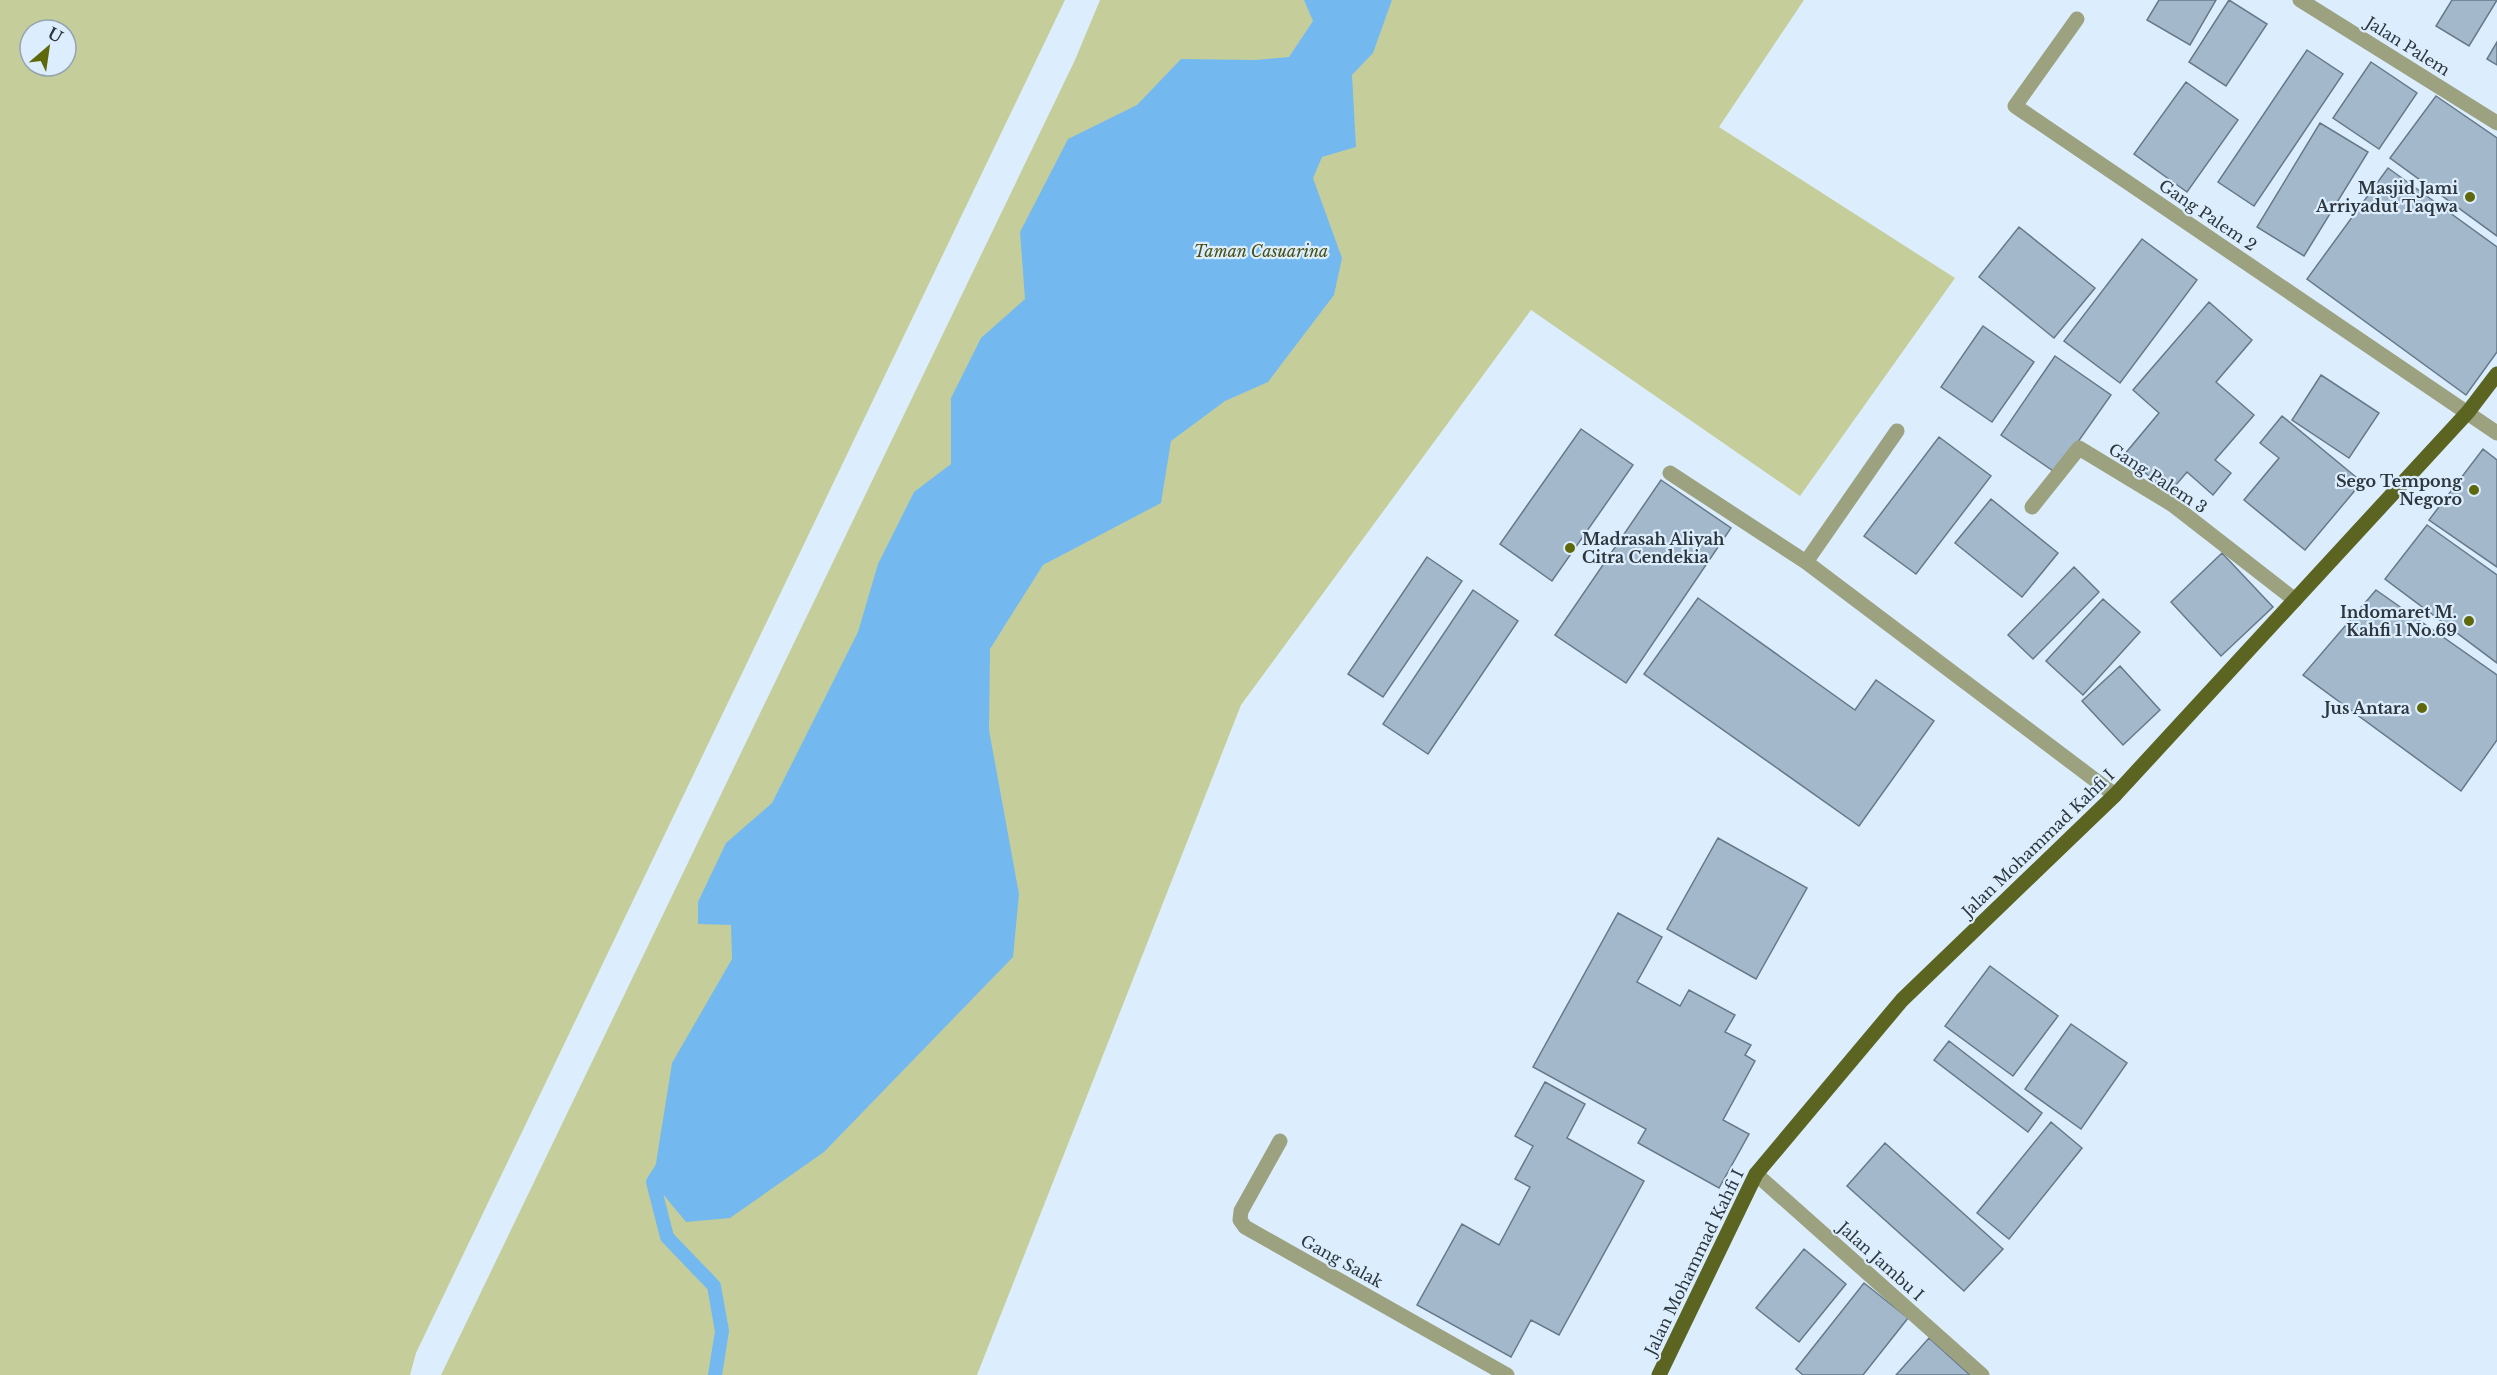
<svg xmlns="http://www.w3.org/2000/svg" width="2497" height="1375" viewBox="0 0 2497 1375" font-family="'Libre Baskerville',serif">
  <style>
    .green { fill: #c5ce9b; fill-rule: evenodd }
    .water { fill: #73b9f0 }
    .lines { fill: none; stroke-linecap: round; stroke-linejoin: round }
    .stream { stroke: #73b9f0; stroke-width: 14 }
    .building { fill: #a3b9cb; stroke: #65798a; stroke-width: 1.5 }
    .minor { stroke: #9ca280; stroke-width: 15 }
    .major { stroke: #5c6422; stroke-width: 15 }
    .poi-dot { fill: #5f680b; stroke: #dceefd; stroke-width: 2 }
    .labels { text-anchor: middle; stroke-width: 4.5; stroke-linejoin: round; paint-order: stroke }
    .street-label { font-size: 16px; fill: #2d363d; stroke: #dceefd }
    .poi-label { font-size: 16px; font-weight: bold; fill: #2d363d; stroke: #dceefd; text-anchor: end }
    .park-label { font-size: 16px; font-style: italic; fill: #484f13; stroke: #dceefd }
  </style>
  <rect width="100%" height="100%" fill="#dceefd"/>
  <path class="green" d="M0 0H1065L416 1353 410 1375H0ZM30 30H66V66H30Z
    M1100 0H1804L1719 127 1955 278 1800 496 1531 310 1241 705 977 1375H441L1075 60Z"/>
  <path class="water" d="M1304 0H1392L1373 53 1352 75 1356 147 1322 157 1313 178 1342 258 1334 295 1268 382 1225 401 1171 441 1161 503 1043 565 990 649 989 730 1019 894 1013 957 824 1152 730 1218 686 1222 653 1182 672 1063 732 959 731 925 698 924V902L726 843 772 803 858 632 878 564 914 492 951 464V398L981 338 1025 299 1020 232 1068 139 1137 105 1181 59 1255 60 1289 57 1313 21Z"/>
  <g class="lines">
    <path class="stream" d="M662 1168 653 1182 667 1237 714 1286 722 1331 715 1375"/>
  </g>
  <path class="building" d="M2159 0H2216L2190 45 2147 20Z
    M2229 0 2267 24 2226 86 2189 62Z
    M2452 0H2497L2469 46 2436 26Z
    M2497 42V65L2487 59Z
    M2307 50 2343 74 2254 206 2218 182Z
    M2371 62 2417 93 2379 149 2333 118Z
    M2186 82 2238 120 2187 192 2134 154Z
    M2436 96 2497 138V236L2390 158Z
    M2320 123 2368 152 2304 256 2257 227Z
    M2388 168 2497 247V352L2466 395 2307 279Z
    M2019 227 2095 288 2054 338 1979 277Z
    M2142 239 2197 280 2120 383 2064 341Z
    M2209 302 2252 340 2216 382 2254 415 2215 460 2231 473 2213 495 2187 472 2169 493 2124 455 2159 413 2133 390Z
    M1983 326 2034 362 1992 422 1941 387Z
    M2055 356 2111 395 2056 473 2001 435Z
    M2321 375 2379 413 2349 458 2292 420Z
    M2282 416 2362 482 2305 550 2244 500 2279 458 2260 443Z
    M1581 429 1633 465 1552 581 1500 544Z
    M1939 437 1991 476 1916 574 1864 536Z
    M2483 449 2497 460V567L2429 520Z
    M1661 480 1731 528 1626 683 1555 635Z
    M1991 499 2058 553 2022 597 1955 543Z
    M2427 525 2497 575V663L2385 579Z
    M2222 553 2273 607 2221 656 2171 602Z
    M1427 557 1462 581 1383 697 1348 674Z
    M2074 567 2099 592 2033 659 2008 635Z
    M1473 590 1518 621 1428 754 1383 724Z
    M2376 590 2497 675V740L2461 791 2303 675Z
    M1698 598 1855 710 1876 680 1934 721 1859 826 1644 674Z
    M2103 599 2140 632 2083 695 2046 661Z
    M2120 666 2160 710 2123 745 2082 701Z
    M1718 838 1807 888 1756 979 1667 929Z
    M1618 913 1662 937 1637 982 1680 1006 1689 990 1735 1015 1725 1032 1751 1045 1745 1055 1755 1061 1723 1120 1749 1134 1719 1188 1638 1143 1646 1129 1533 1067Z
    M1990 966 2058 1016 2013 1076 1945 1026Z
    M2071 1024 2127 1063 2081 1129 2025 1089Z
    M1949 1041 2042 1113 2028 1132 1934 1060Z
    M1545 1082 1585 1104 1567 1138 1644 1181 1559 1335 1531 1320 1511 1357 1417 1305 1462 1224 1499 1245 1530 1187 1515 1179 1533 1146 1515 1136Z
    M2051 1122 2082 1148 2009 1239 1977 1213Z
    M1885 1143 2003 1249 1964 1291 1847 1186Z
    M1804 1249 1846 1284 1799 1342 1756 1308Z
    M1864 1283 1908 1318 1863 1375H1803L1796 1369Z
    M1929 1338 1970 1375H1896Z"/>
  <g class="lines">
    <path class="minor" d="M2300 0 2497 123
      M2077 19 2015 106 2497 433
      M1897 431 1806 562 2115 795
      M1670 473 1806 562
      M2032 507 2079 448 2173 505 2295 600
      M1280 1141 1241 1211 1240 1220 1245 1227 1507 1375
      M1756 1174 1982 1375"/>
    <path class="major" d="M1659 1375 1756 1174 1902 1000 2115 795 2468 412 2497 374"/>
  </g>
  <g class="poi-dot">
    <circle cx="2470" cy="197" r="6"/>
    <circle cx="2474" cy="490" r="6"/>
    <circle cx="1570" cy="548" r="6"/>
    <circle cx="2469" cy="621" r="6"/>
    <circle cx="2422" cy="708" r="6"/>
  </g>
  <g class="labels">
    <g class="street-label">
      <text transform="translate(2408 46) rotate(32)" y="6">Jalan Palem</text>
      <text transform="translate(2208 215) rotate(34)" y="6">Gang Palem 2</text>
      <text transform="translate(2158 478) rotate(33)" y="6">Gang Palem 3</text>
      <text transform="translate(2038 843) rotate(-44)" y="6">Jalan Mohammad Kahfi I</text>
      <text transform="translate(1342 1261) rotate(29)" y="6">Gang Salak</text>
      <text transform="translate(1881 1261) rotate(42)" y="6">Jalan Jambu I</text>
      <text transform="translate(1694 1262) rotate(-64)" y="6">Jalan Mohammad Kahfi I</text>
    </g>
    <g class="poi-label">
      <text x="2458" y="194">Masjid Jami<tspan x="2458" dy="18">Arriyadut Taqwa</tspan></text>
      <text x="2462" y="487">Sego Tempong<tspan x="2462" dy="18">Negoro</tspan></text>
      <text x="1582" y="545" text-anchor="start">Madrasah Aliyah<tspan x="1582" dy="18">Citra Cendekia</tspan></text>
      <text x="2457" y="618">Indomaret M.<tspan x="2457" dy="18">Kahfi 1 No.69</tspan></text>
      <text x="2410" y="714">Jus Antara</text>
    </g>
    <g class="park-label">
      <text x="1261" y="257">Taman Casuarina</text>
    </g>
  </g>
  <g transform="translate(48 48) rotate(29)"><circle r="28" fill="#dceefd" stroke="#96a4b0" stroke-width="1.5"/>
  <path d="M0-4.5L10 22L0 15L-10 22Z" fill="#5f680b"/>
  <text y="-9" font-size="16" font-weight="bold" text-anchor="middle" fill="#2d363d">U</text>
  </g>
</svg>
